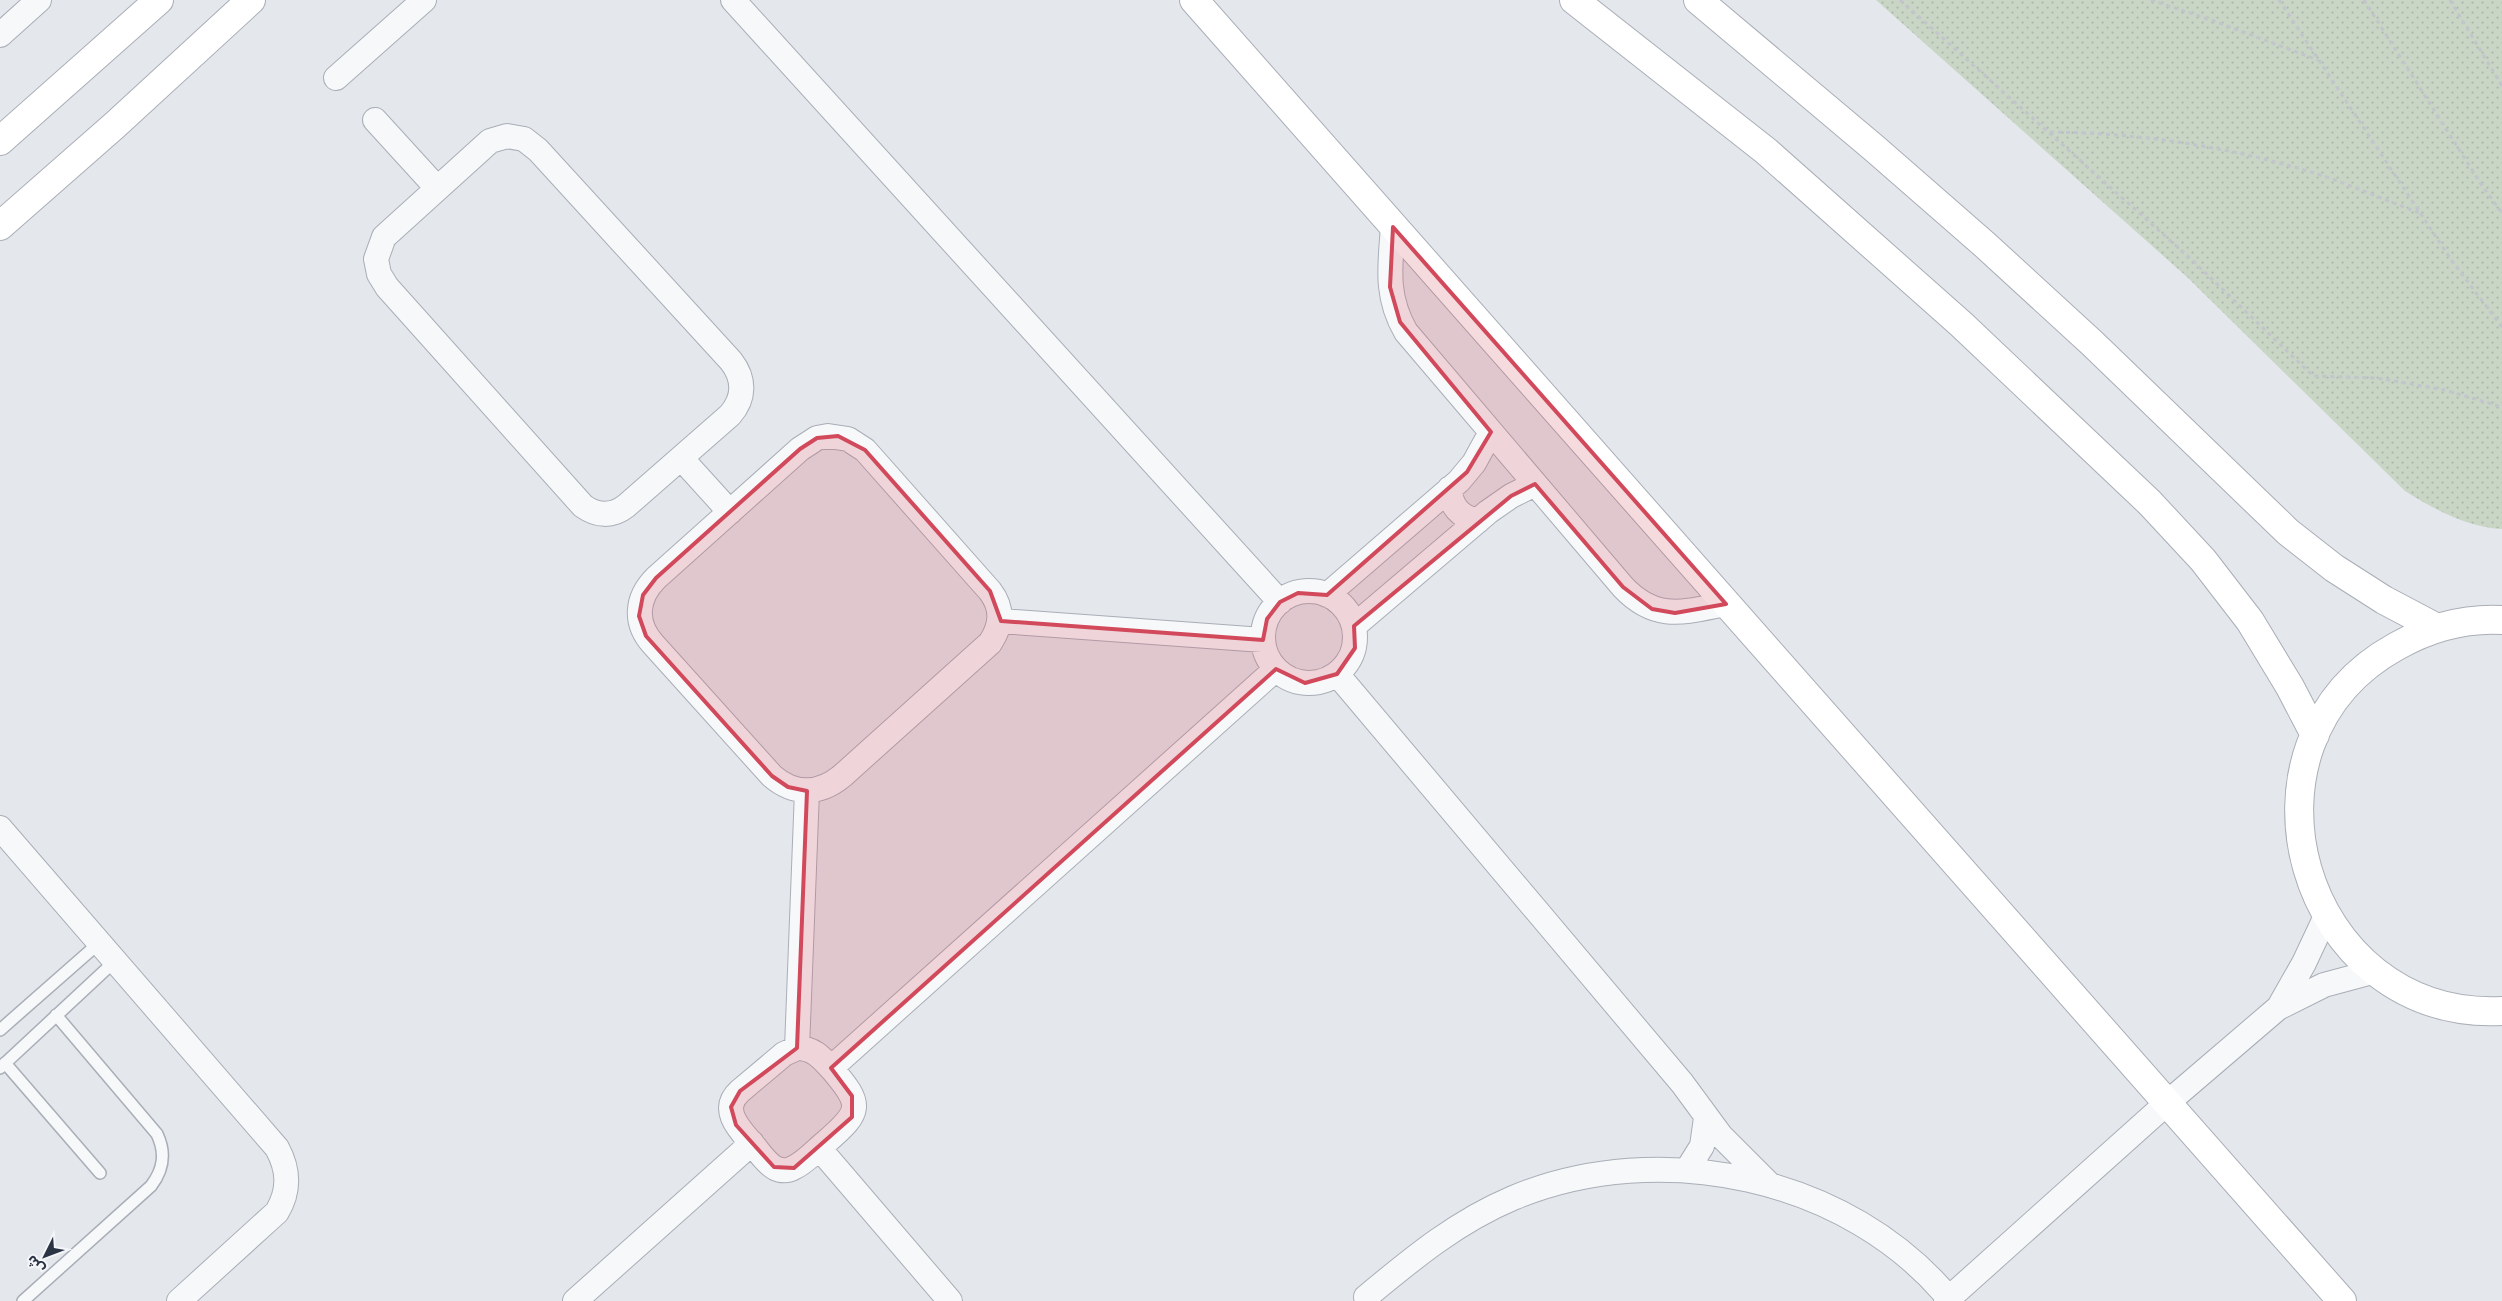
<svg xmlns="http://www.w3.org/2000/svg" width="2502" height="1301" viewBox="0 0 2502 1301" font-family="'Fira Sans Condensed','Noto Sans Arabic',sans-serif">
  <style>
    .park { fill: url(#park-dots) }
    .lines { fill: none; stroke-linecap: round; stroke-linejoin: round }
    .lane-casing { stroke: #a9aeb7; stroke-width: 14 }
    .street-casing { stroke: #a9aeb7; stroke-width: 26 }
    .secondary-casing { stroke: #a9aeb7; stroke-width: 30 }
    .path { stroke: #c2c5cb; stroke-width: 3; stroke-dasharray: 4 4; stroke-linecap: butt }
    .lane { stroke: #f7f8fa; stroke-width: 11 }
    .street { stroke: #f7f8fa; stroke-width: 24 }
    .secondary { stroke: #fff; stroke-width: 28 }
    .marked { fill: #d1495b; fill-opacity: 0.2; stroke: #d1495b; stroke-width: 4; stroke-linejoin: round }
  </style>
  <defs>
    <pattern id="park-dots" width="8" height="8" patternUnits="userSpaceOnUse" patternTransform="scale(1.25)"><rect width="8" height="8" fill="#c9d6c5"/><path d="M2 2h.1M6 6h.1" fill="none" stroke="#adb8ab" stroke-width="1.8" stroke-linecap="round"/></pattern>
  </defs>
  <rect width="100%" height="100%" fill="#e4e7ec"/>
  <path class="park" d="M1876 0H2502V529C2467 527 2435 510 2405 491L2187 277Z"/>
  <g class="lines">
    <g class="lane-casing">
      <path id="lane" d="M0 1030 99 943
        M5 1063 100 1173
        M0 1068 115 961
        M23 1301 151 1186C164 1169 166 1153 157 1134L56 1015"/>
    </g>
    <g class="street-casing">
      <path id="street" d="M733 0 1280 602
        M0 35 39 0
        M336 78 424 0
        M375 120 437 188
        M507 136 524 139 538 150 731 361C745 379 745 398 730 415L626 506C612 517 597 516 583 506L387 287 379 274 376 259 384 237 490 141Z
        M1393 227C1390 266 1385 296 1406 332L1623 587C1656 622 1684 612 1726 604
        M828 436 848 439 865 450 990 591C1003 608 1002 625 990 643L842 776C819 795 794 795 772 776L653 644C634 623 636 598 656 578L800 449 817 438Z
        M681 458 730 512
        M1450 488C1450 506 1460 517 1478 521
        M1263 637a46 46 0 1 1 92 0a46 46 0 1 1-92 0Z
        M1327 595 1459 481 1474 463 1491 432
        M1000 621 1263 640
        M1354 626 1488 512 1511 496 1535 484
        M1337 674 1682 1083 1721 1136 1770 1185
        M0 828 277 1148C289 1170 290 1190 277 1212L179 1301
        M2279 1007 2304 963 2326 916
        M797 1048C813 1048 821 1057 831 1068 863 1105 862 1111 826 1142 816 1150 805 1163 793 1168 788 1171 781 1171 775 1168 766 1163 760 1153 754 1146 740 1130 719 1110 740 1091L784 1054Z
        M797 1048 807 791
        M831 1068 1276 669
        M819 1148 950 1301
        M1687 1170 1702 1146 1706 1118
        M1366 1297C1412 1259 1456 1222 1513 1198 1659 1137 1850 1176 1951 1301
        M575 1301 752 1143
        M1946 1301 2167 1103 2278 1008 2324 985 2376 971"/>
    </g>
    <g class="secondary-casing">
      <path id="secondary" d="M1194 0 2342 1301
        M1574 0 1766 151 1961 324 2150 503 2203 560 2250 621 2290 687 2315 735
        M1698 0 1874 148 1984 244 2092 343 2288 532 2334 568 2384 600 2437 628
        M0 141 159 0
        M0 226 115 125 251 0
        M2502 620C2465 618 2429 628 2397 646 2220 743 2300 1021 2502 1011"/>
    </g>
    <path class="path" d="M1900 0 2192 260 2313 376 2377 378 2445 390 2502 407
      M2151 0 2211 20 2318 60
      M2279 0 2452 261 2502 327
      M2364 0 2481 184 2502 213
      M2450 0 2502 86
      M2050 132C2141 133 2233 147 2320 175 2354 186 2387 201 2420 213"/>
    <use href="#lane" class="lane"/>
    <use href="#street" class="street"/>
    <use href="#secondary" class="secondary"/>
  </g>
  <path class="marked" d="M1393 227 1726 604 1675 613 1652 609 1623 587 1535 484 1511 496 1354 626 1355 648 1337 674 1305 683 1276 669 831 1068 852 1096V1117L794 1168 774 1167 736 1125 731 1107 740 1091 797 1048 807 791 788 787 772 776 646 636 639 616 643 595 656 578 800 449 817 438 838 436 865 450 990 591 1001 621 1263 640 1267 619 1280 602 1298 593 1327 595 1467 472 1491 432 1400 322 1390 287Z"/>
  <g transform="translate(45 1256) rotate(228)" stroke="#f4f6f9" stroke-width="4" paint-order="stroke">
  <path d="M0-4L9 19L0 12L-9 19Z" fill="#2b3445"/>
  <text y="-8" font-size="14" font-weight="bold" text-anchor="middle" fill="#2b3445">ش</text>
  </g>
</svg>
